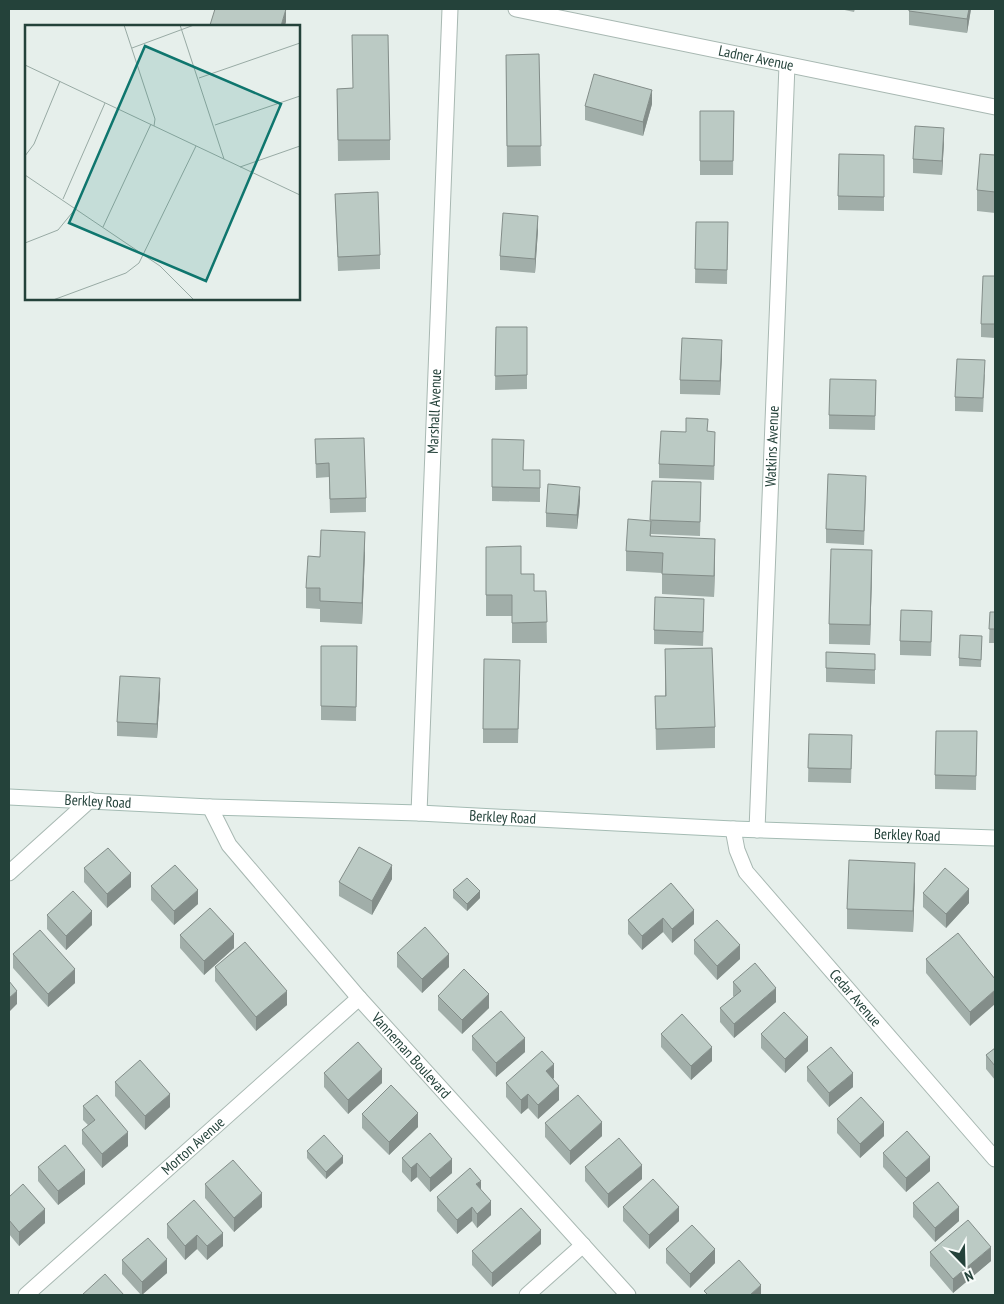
<svg xmlns="http://www.w3.org/2000/svg" width="1004" height="1304" viewBox="0 0 1004 1304" font-family="'PT Sans Narrow',sans-serif">
  <style>
    .lines { fill: none; stroke-linecap: round; stroke-linejoin: round }
    .minor-casing { stroke: #a8b8b2; stroke-width: 17 }
    .secondary-casing { stroke: #a4bbb3; stroke-width: 17 }
    .minor { stroke: #fff; stroke-width: 15 }
    .secondary { stroke: #fff; stroke-width: 15 }
    .wall { fill: #a1aea9 }
    .shaded-wall { fill: #838d89 }
    .building { fill: #bbcac4; stroke: #838d89 }
    .labels { text-anchor: middle; stroke-width: 4; stroke-linejoin: round; paint-order: stroke }
    .street-label { font-size: 15px; fill: #24423a; stroke: #f7fbf9 }
    .inset-road { fill: none; stroke: #98aaa4; stroke-width: 1 }
    .view { fill: #0f766e; fill-opacity: 0.15; stroke: #0f766e; stroke-width: 2.5 }
    .inset-edge { fill: none; stroke: #24423a; stroke-width: 2.5 }
  </style>
  <rect width="100%" height="100%" fill="#e6efeb"/>
  <g class="lines">
    <g class="minor-casing">
      <g id="minor">
        <path id="s1" d="M516 9 995 107"/>
        <path id="s2" d="M210 807 229 845 359 998 628 1295"/>
        <path id="s3" d="M419 813 450 9"/>
        <path id="s4" d="M733 829 737 850 746 872 995 1159"/>
        <path id="s5" d="M757 830 787 65"/>
        <path d="M9 873 90 800"/>
        <path id="s6" d="M26 1295 359 998"/>
        <path d="M527 1295 583 1245"/>
      </g>
    </g>
    <g class="secondary-casing">
      <g id="secondary">
        <path id="s7" d="M9 797 210 807 419 813 733 829 995 838"/>
      </g>
    </g>
    <use href="#minor" class="minor"/>
    <use href="#secondary" class="secondary"/>
  </g>
  <path class="wall" d="M840 9H855L854 12Z
    M909 9H971L967 33 909 25Z
    M539 54 541 166 507 167 506 55Z
    M353 88 390 140V160L338 161 337 89Z
    M652 104 643 136 585 120V106Z
    M700 111H734L733 175H700Z
    M944 142 942 175 913 173V159Z
    M884 155V211L838 210V196Z
    M995 155V213L977 211V190Z
    M335 194 380 255V269L338 271Z
    M696 222H728L727 284 695 283Z
    M538 230 535 273 500 270V256Z
    M995 276V338L981 337V324Z
    M496 327H527V389L495 390Z
    M722 353 720 395 680 394V380Z
    M985 374 983 412 955 411V397Z
    M876 380 875 430 829 429V415Z
    M686 432 715 446 714 480 659 478V464Z
    M315 439 366 498V512L330 513 329 477 316 478Z
    M492 439 523 470H540V502L492 501Z
    M866 490 864 545 826 543V529Z
    M701 496 700 536 651 534V536L715 559 714 597 662 594V573L626 571V551L650 521Z
    M580 501 577 529 546 527V513Z
    M486 547 521 574 534 591H546L547 643H512V616H486Z
    M365 552 362 624 320 622V609L306 608V588L320 557Z
    M872 570 870 645 829 644V624Z
    M990 612H995V643H989Z
    M704 613 703 646 654 644V630Z
    M932 625 931 656 900 655V641Z
    M982 636 981 667 959 666V658Z
    M321 646H357L356 721 321 720Z
    M665 649 715 727V748L656 750 655 696H665Z
    M826 652 875 654V684L826 682Z
    M520 674 518 743H483V729Z
    M160 692 157 738 117 736V722Z
    M977 731 976 790 935 789V775Z
    M809 734 852 749 851 783 808 782Z
    M84 868 131 887 107 908 84 882Z
    M392 879 372 915 339 896V882Z
    M671 883 694 924 672 943 663 932 642 950 628 934V920Z
    M915 883 913 932 847 929V909Z
    M151 886 198 904 174 925 151 900Z
    M453 890 480 898 467 911 453 898Z
    M923 893 969 903 946 928 923 907Z
    M47 915 92 925 66 950 47 929Z
    M180 935 234 948 204 975 180 948Z
    M694 940 740 959 717 980 694 954Z
    M397 953 449 967 422 993 397 967Z
    M13 954 75 983 48 1007 13 968Z
    M926 959 995 979 970 1026 926 973Z
    M215 967 287 1005 256 1031 215 981Z
    M733 982 776 1002 734 1038 720 1022V1008L734 997 733 996Z
    M438 996 489 1008 462 1034 438 1010Z
    M661 1034 712 1061 691 1080 661 1047Z
    M761 1034 808 1051 785 1073 761 1048Z
    M472 1036 525 1052 496 1077 472 1050Z
    M995 1048V1080L986 1069V1055Z
    M807 1067 853 1087 829 1107 807 1081Z
    M324 1073 382 1083 348 1114 324 1087Z
    M554 1078 553 1079 559 1100 538 1119 528 1108 521 1114 506 1097V1083Z
    M115 1082 170 1107 145 1130 115 1096Z
    M83 1106 128 1146 102 1168 82 1144V1130L88 1125 83 1120Z
    M362 1114 418 1127 389 1155 362 1128Z
    M837 1119 884 1136 860 1158 837 1133Z
    M545 1123 602 1136 570 1165 545 1137Z
    M307 1151 343 1163 326 1179 307 1158Z
    M883 1153 930 1171 906 1192 883 1167Z
    M402 1158 452 1173 430 1192 417 1177 411 1182 402 1172Z
    M38 1167 85 1184 58 1205 38 1181Z
    M585 1167 642 1179 608 1208 585 1181Z
    M205 1184 262 1207 234 1232 205 1198Z
    M481 1190 491 1215 477 1228 472 1221 457 1234 437 1211V1197Z
    M9 1197 45 1223 19 1246 9 1234Z
    M194 1200 223 1246 207 1260 197 1249 185 1260 167 1238V1224Z
    M913 1203 959 1221 935 1242 913 1217Z
    M623 1207 679 1221 649 1249 623 1221Z
    M541 1244 492 1287 472 1265V1251Z
    M666 1249 715 1263 690 1288 666 1263Z
    M930 1252 991 1261 953 1293 930 1266Z
    M122 1260 167 1273 141 1295 122 1274Z"/>
  <path class="shaded-wall" d="M286 9V22L285 26H281Z
    M969 9H971L967 33V19Z
    M652 90V104L643 136V122Z
    M944 128V142L942 175V161Z
    M538 216V230L535 273V259Z
    M722 340V353L720 395V381Z
    M580 487V501L577 529V515Z
    M365 532V552L362 624V603Z
    M715 539V559L714 597V576Z
    M872 550V570L870 645V625Z
    M160 678V692L157 738V724Z
    M915 863V883L913 932V911Z
    M392 865V879L372 915V901Z
    M131 873V887L107 908V894Z
    M969 889V903L946 928V914Z
    M198 890V904L174 925V911Z
    M480 891V898L467 911V904Z
    M694 910V924L672 943V929Z
    M92 911V925L66 950V936Z
    M663 918V932L642 950V936Z
    M234 934V948L204 975V961Z
    M740 945V959L717 980V966Z
    M449 954V967L422 993V979Z
    M75 969V983L48 1007V994Z
    M776 988V1002L734 1038V1024Z
    M995 990V1004L970 1026V1012Z
    M17 991V1004L9 1012V998Z
    M287 991V1005L256 1031V1017Z
    M489 994V1008L462 1034V1020Z
    M808 1037V1051L785 1073V1059Z
    M525 1038V1052L496 1077V1063Z
    M712 1047V1061L691 1080V1066Z
    M554 1064V1078L546 1085V1071Z
    M382 1069V1083L348 1114V1100Z
    M853 1073V1087L829 1107V1093Z
    M559 1086V1100L538 1119V1105Z
    M170 1094V1107L145 1130V1116Z
    M528 1094V1108L521 1114V1100Z
    M418 1113V1127L389 1155V1142Z
    M602 1122V1136L570 1165V1151Z
    M884 1122V1136L860 1158V1144Z
    M128 1132V1146L102 1168V1154Z
    M343 1156V1163L326 1179V1172Z
    M930 1157V1171L906 1192V1178Z
    M452 1159V1173L430 1192V1178Z
    M417 1163V1177L411 1182V1168Z
    M642 1165V1179L608 1208V1194Z
    M85 1170V1184L58 1205V1191Z
    M481 1181V1195L476 1184Z
    M262 1193V1207L234 1232V1218Z
    M491 1201V1215L477 1228V1214Z
    M472 1207V1221L457 1234V1220Z
    M679 1207V1221L649 1249V1235Z
    M959 1207V1221L935 1242V1228Z
    M45 1209V1223L19 1246V1232Z
    M541 1230V1244L492 1287V1273Z
    M223 1233V1246L207 1260V1246Z
    M197 1235V1249L185 1260V1246Z
    M991 1247V1261L953 1293V1279Z
    M715 1249V1263L690 1288V1274Z
    M167 1259V1273L142 1295V1282Z
    M761 1285V1295H750Z"/>
  <path class="building" d="M215 9H286L281 26H213L210 25Z
    M909 9H969L967 19 909 11Z
    M352 35H388L390 140H338L337 89 353 88Z
    M539 54 541 146H507L506 55Z
    M594 74 652 90 643 122 585 106Z
    M700 111H734L733 161H700Z
    M915 126 944 128 942 161 913 159Z
    M839 154 884 155V197L838 196Z
    M980 154 995 155V192L977 190Z
    M378 192 380 255 338 257 335 194Z
    M503 213 538 216 535 259 500 256Z
    M696 222H728L727 270 695 269Z
    M983 276H995V324H981Z
    M496 327H527V375L495 376Z
    M682 338 722 340 720 381 680 380Z
    M957 359 985 360 983 398 955 397Z
    M830 379 876 380 875 416 829 415Z
    M686 418 708 419 707 431 715 432 714 466 659 464 661 431 686 432Z
    M364 438 366 498 330 499 329 463 316 464 315 439Z
    M492 439 524 440 523 470H540V488L492 487Z
    M828 474 866 476 864 531 826 529Z
    M652 481 701 482 700 522 650 520Z
    M548 484 580 487 577 515 546 513Z
    M628 519 651 521 650 536 715 539 714 576 662 574 663 553 626 551Z
    M321 530 365 532 362 603 320 601V588H306L308 556 320 557Z
    M521 546V574H534V591H546L547 622 512 623V595H486V547Z
    M831 549 872 550 870 625 829 624Z
    M655 597 704 599 703 632 654 630Z
    M901 610 932 611 931 642 900 641Z
    M990 612H995V629H989Z
    M960 635 982 636 981 660 959 658Z
    M321 646H357L356 707 321 706Z
    M712 648 715 727 656 729 655 696H666L665 649Z
    M826 652 875 654V670L826 668Z
    M484 659 520 660 518 729H483Z
    M120 676 160 678 157 724 117 722Z
    M936 731H977L976 776 935 775Z
    M809 734 852 735 851 769 808 768Z
    M359 847 392 865 372 901 339 882Z
    M108 848 131 873 107 894 84 868Z
    M849 860 915 863 913 911 847 909Z
    M175 865 198 890 174 911 151 886Z
    M945 868 969 889 946 914 923 893Z
    M467 878 480 891 467 904 453 890Z
    M671 883 694 910 672 929 663 918 642 936 628 920Z
    M73 891 92 911 66 936 47 915Z
    M210 908 234 934 204 961 180 935Z
    M717 920 740 945 717 966 694 940Z
    M425 927 449 954 422 979 397 953Z
    M40 930 75 969 48 994 13 954Z
    M958 933 995 979V990L970 1012 926 959Z
    M245 942 287 991 256 1017 215 967Z
    M755 963 776 988 734 1024 720 1008 741 991 733 982Z
    M464 969 489 994 462 1020 438 996Z
    M9 981 17 991 9 998Z
    M501 1011 525 1038 496 1063 472 1036Z
    M784 1012 808 1037 785 1059 761 1034Z
    M682 1014 712 1047 691 1066 661 1034Z
    M358 1042 382 1069 348 1100 324 1073Z
    M831 1047 853 1073 829 1093 807 1067Z
    M995 1048V1066L986 1055Z
    M542 1051 554 1064 546 1071 559 1086 538 1105 528 1094 521 1100 506 1083Z
    M140 1060 170 1094 145 1116 115 1082Z
    M391 1085 418 1113 389 1142 362 1114Z
    M97 1095 128 1132 102 1154 82 1130 95 1120 83 1106Z
    M578 1095 602 1122 570 1151 545 1123Z
    M861 1097 884 1122 860 1144 837 1119Z
    M907 1131 930 1157 906 1178 883 1153Z
    M430 1133 452 1159 430 1178 417 1163 411 1168 402 1158Z
    M324 1135 343 1156 326 1172 307 1151Z
    M619 1138 642 1165 608 1194 585 1167Z
    M65 1145 85 1170 58 1191 38 1167Z
    M233 1160 262 1193 234 1218 205 1184Z
    M470 1168 481 1181 476 1184 491 1201 477 1214 472 1207 457 1220 437 1197Z
    M653 1179 679 1207 649 1235 623 1207Z
    M938 1182 959 1207 935 1228 913 1203Z
    M23 1184 45 1209 19 1232 9 1220V1197Z
    M194 1200 223 1233 207 1246 197 1235 185 1246 167 1224Z
    M521 1208 541 1230 492 1273 472 1251Z
    M968 1220 991 1247 953 1279 930 1252Z
    M692 1225 715 1249 690 1274 666 1249Z
    M148 1238 167 1259 142 1282 122 1260Z
    M739 1260 761 1285 750 1295H708L704 1291Z
    M105 1274 124 1295H82Z"/>
  <g class="labels">
    <g class="street-label">
      <text dy="5" stroke="none"><textPath href="#s1" startOffset="245">Ladner Avenue</textPath></text>
      <text dy="5" stroke="none"><textPath href="#s3" startOffset="402">Marshall Avenue</textPath></text>
      <text dy="5" stroke="none"><textPath href="#s5" startOffset="384">Watkins Avenue</textPath></text>
      <text dy="5" stroke="none"><textPath href="#s7" startOffset="89">Berkley Road</textPath></text>
      <text dy="5" stroke="none"><textPath href="#s7" startOffset="494">Berkley Road</textPath></text>
      <text dy="5" stroke="none"><textPath href="#s7" startOffset="899">Berkley Road</textPath></text>
      <text dy="5" stroke="none"><textPath href="#s4" startOffset="212">Cedar Avenue</textPath></text>
      <text dy="5" stroke="none"><textPath href="#s2" startOffset="321">Vanneman Boulevard</textPath></text>
      <text dy="5" stroke="none"><textPath href="#s6" startOffset="224">Morton Avenue</textPath></text>
    </g>
  </g>
  <g transform="translate(25 25)">
    <rect width="275" height="275" fill="#e6efeb"/>
    <path class="inset-road" d="M99 0 130 94 129 101M155 0 199 134M107 23 169 0M0 40 275 170M174 53 275 18M190 100 275 71M0 131 9 119 35 56M215 142 275 121M0 150 135 241 169 275M38 174 80 78M78 202 126 99M0 218 33 205 51 183M28 275 101 248 114 238 171 121"/>
    <path class="view" d="M120 21 256 79 181 256 44 198Z"/>
    <rect width="275" height="275" class="inset-edge"/>
  </g>
  <rect width="1004" height="1304" fill="none" stroke="#24423a" stroke-width="20"/>
  <g transform="translate(964 1264) rotate(157)" stroke="#f7fbf9" stroke-width="4" paint-order="stroke">
  <path d="M0-4L9 19L0 12L-9 19Z" fill="#24423a"/>
  <text y="-8" font-size="14" font-weight="bold" text-anchor="middle" fill="#24423a">N</text>
  </g>
</svg>
